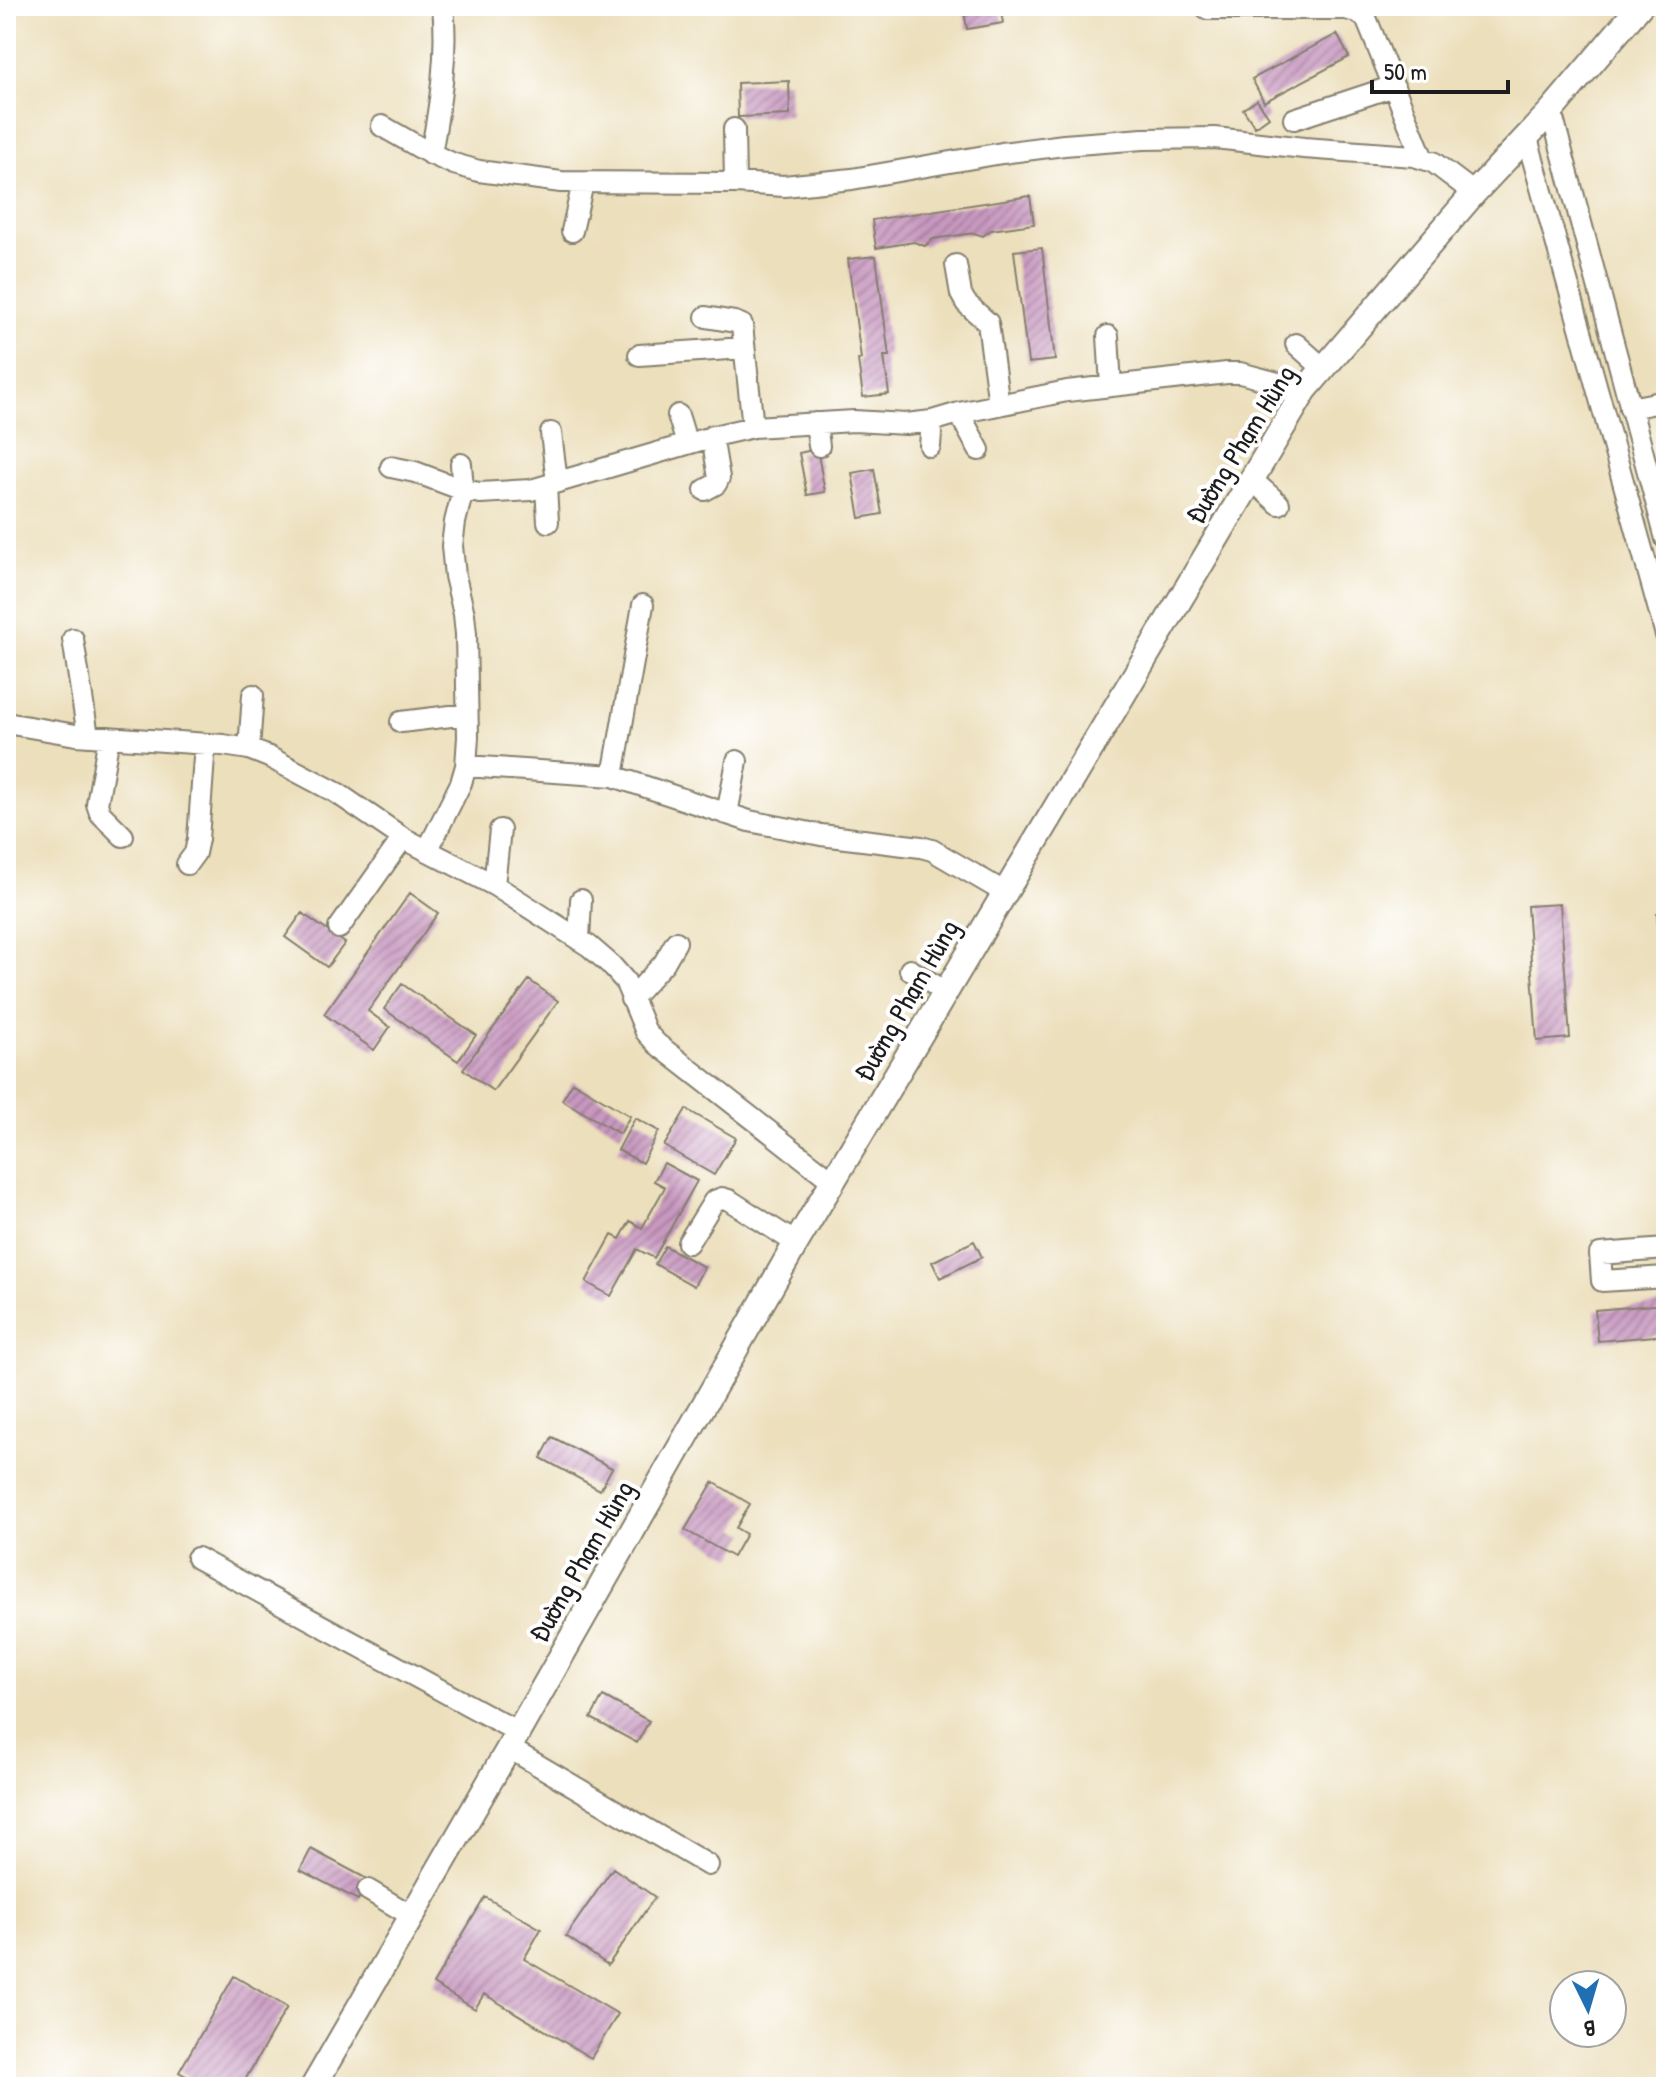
<svg xmlns="http://www.w3.org/2000/svg" width="1672" height="2093" viewBox="0 0 1672 2093" font-family="'Patrick Hand',sans-serif">
  <style>
    .building { fill: url(#building-hatch) }
    .lines { fill: none; stroke-linecap: round; stroke-linejoin: round }
    .minor-casing { stroke: #847e6c; stroke-width: 24 }
    .major-casing { stroke: #847e6c; stroke-width: 28 }
    .minor { stroke: #fff; stroke-width: 20 }
    .major { stroke: #fff; stroke-width: 24 }
    .labels { text-anchor: middle; stroke-width: 8; stroke-linejoin: round; paint-order: stroke }
    .street-label { font-size: 28px; fill: #1c1c1c; stroke: #fff }
  </style>
  <defs>
    <pattern id="building-hatch" width="6" height="6" patternUnits="userSpaceOnUse" patternTransform="scale(2)"><rect width="6" height="6" fill="#c898c0"/><path d="M-1 1l2-2M0 6l6-6M5 7l2-2" fill="none" stroke="#a27b9b"/></pattern>
  </defs>
  <rect width="100%" height="100%" fill="#fff"/>
  <filter id="ink" filterUnits="userSpaceOnUse"><feTurbulence type="fractalNoise" baseFrequency=".0125" numOctaves="2"/><feDisplacementMap in="SourceGraphic" scale="16" xChannelSelector="R" yChannelSelector="G"/><feConvolveMatrix kernelMatrix="1 2 1 2 8 2 1 2 1" color-interpolation-filters="sRGB"/></filter>
  <filter id="wash" filterUnits="userSpaceOnUse"><feTurbulence type="fractalNoise" baseFrequency=".006" numOctaves="4" result="noise"/><feDisplacementMap in="SourceGraphic" scale="32" xChannelSelector="R" yChannelSelector="G"/><feGaussianBlur stdDeviation="1.8" result="paint"/><feColorMatrix in="noise" values="0 0 0 0 0 0 0 0 0 0 0 0 0 0 0 0 0 1.4 0 .05"/><feComposite in="paint" operator="in"/></filter>
  <g filter="url(#wash)">
    <rect width="100%" height="100%" fill="#ecdfbc"/>
    <g id="blocks">
      <path class="building" d="M963 6H1000L1003 23 967 29Z
        M1337 34 1349 57 1264 102 1252 79Z
        M789 81 790 115 738 117 737 83Z
        M1257 100 1269 117 1255 127 1243 109Z
        M1030 196 1034 224 991 230 983 236 974 233 933 239 925 246 914 242 876 248 872 220Z
        M1042 248 1055 360 1028 363 1014 251Z
        M876 256 889 356H884L889 394 863 397 858 360 861 359 848 259Z
        M817 449 825 492 807 495 799 453Z
        M874 469 882 514 860 518 852 473Z
        M410 893 438 913 368 1011 390 1027 374 1050 324 1014Z
        M1560 904 1570 1038 1537 1041 1527 906Z
        M302 913 345 943 327 967 285 937Z
        M1657 913H1666V928H1658Z
        M529 980 558 1001 493 1091 463 1069Z
        M402 984 476 1035 458 1061 384 1009Z
        M573 1082 630 1116 620 1134 562 1100Z
        M686 1109 736 1138 714 1175 664 1146Z
        M635 1118 659 1131 642 1163 618 1150Z
        M664 1163 697 1181 654 1258 637 1249 611 1296 586 1282 612 1235 620 1239 630 1221 642 1228 665 1187 654 1181Z
        M974 1241 982 1257 940 1278 932 1262Z
        M665 1246 704 1267 694 1286 655 1264Z
        M1666 1304V1335L1598 1341 1595 1310Z
        M552 1437 612 1468 600 1490 541 1458Z
        M713 1482 750 1504 736 1528 746 1534 733 1557 685 1530Z
        M603 1696 649 1721 637 1743 591 1718Z
        M311 1849 369 1880 358 1900 300 1870Z
        M613 1868 655 1897 608 1965 566 1936Z
        M485 1897 541 1929 524 1959 618 2014 591 2058 484 1994 475 2009 433 1984Z
        M234 1976 287 2007 241 2087H206L179 2072Z"/>
    </g>
  </g>
  <g filter="url(#ink)">
    <use href="#blocks" fill-opacity="0" stroke="#847e6c" stroke-width="2"/>
    <g class="lines">
      <g class="minor-casing">
        <path id="minor" d="M1204 6 1208 9H1346L1357 12 1366 18 1423 159
          M1551 111 1666 539
          M1294 119 1394 86
          M382 126 431 154 454 164 479 171 561 182 735 183 784 186 852 179 1002 153 1064 145 1143 139 1215 138 1304 148 1414 156 1433 162 1474 193
          M734 129 735 183
          M1527 138 1666 635
          M431 154C440 105 448 55 443 6
          M572 231 583 183
          M956 265 961 294 966 303 988 323 999 405
          M706 317 735 322 742 325 753 427
          M1108 336 1111 386
          M1296 344 1324 369
          M639 355 744 348
          M1630 408 1666 401
          M959 413 979 450
          M678 415 687 444
          M816 423 819 446
          M551 433 557 482
          M930 446 932 421
          M391 467 415 472 463 490 480 493 531 490 718 435 753 427 854 421 906 424 932 421 959 413 1067 391 1227 373H1240L1305 390
          M1252 480 1279 504
          M546 486 548 522
          M705 490 716 484 719 478 712 436
          M73 639 88 736
          M401 722 467 714
          M6 723 76 735 223 745 249 749 269 757 337 793 403 838 494 885 589 946 611 965 625 981 646 1032 657 1044 834 1182
          M109 737 97 804 100 813 123 836
          M249 749 253 695
          M466 766 613 776 749 821 821 835 921 847 932 850 1004 892
          M613 776 643 605
          M727 814 737 761
          M427 851 461 783 466 766 468 737 466 634 464 614 455 576 452 546 455 522 463 490 461 464
          M187 864 195 853 198 839 205 744
          M494 885 500 830
          M339 928 403 838
          M579 940 581 900
          M910 970 946 992
          M631 999 664 963 676 942
          M688 1243 714 1201 722 1198 729 1200 796 1243
          M1666 1249 1600 1254 1602 1281 1666 1277
          M197 1558 518 1732
          M509 1748 708 1865
          M368 1890 412 1916"/>
      </g>
      <g class="major-casing">
        <path id="major" d="M313 2087 509 1748 796 1243 1305 390 1474 193 1551 111 1640 6"/>
      </g>
      <use href="#minor" class="minor"/>
      <use href="#major" class="major"/>
    </g>
  </g>
  <g class="labels">
    <g class="street-label">
      <text transform="translate(1240 444) rotate(-58)" y="10">Đường Phạm Hùng</text>
      <text transform="translate(906 1000) rotate(-60)" y="10">Đường Phạm Hùng</text>
      <text transform="translate(581 1561) rotate(-60)" y="10">Đường Phạm Hùng</text>
    </g>
  </g>
  <rect width="1672" height="2093" fill="none" stroke="#fff" stroke-width="32"/>
  <g transform="translate(1588 2009) rotate(175)"><circle r="38" fill="#ffffff" stroke="#a4a4a4" stroke-width="2"/>
  <path d="M0-6L14 30L0 20L-14 30Z" fill="#1f6fb2"/>
  <text y="-12" font-size="22" font-weight="bold" text-anchor="middle" fill="#1c1c1c">B</text>
  </g>
  <path d="M1372 80v12h136v-12" fill="none" stroke="#1c1c1c" stroke-width="4"/>
  <text x="1384" y="80" font-size="24" fill="#1c1c1c" stroke="#ffffff" stroke-width="6" paint-order="stroke">50 m</text>
</svg>
